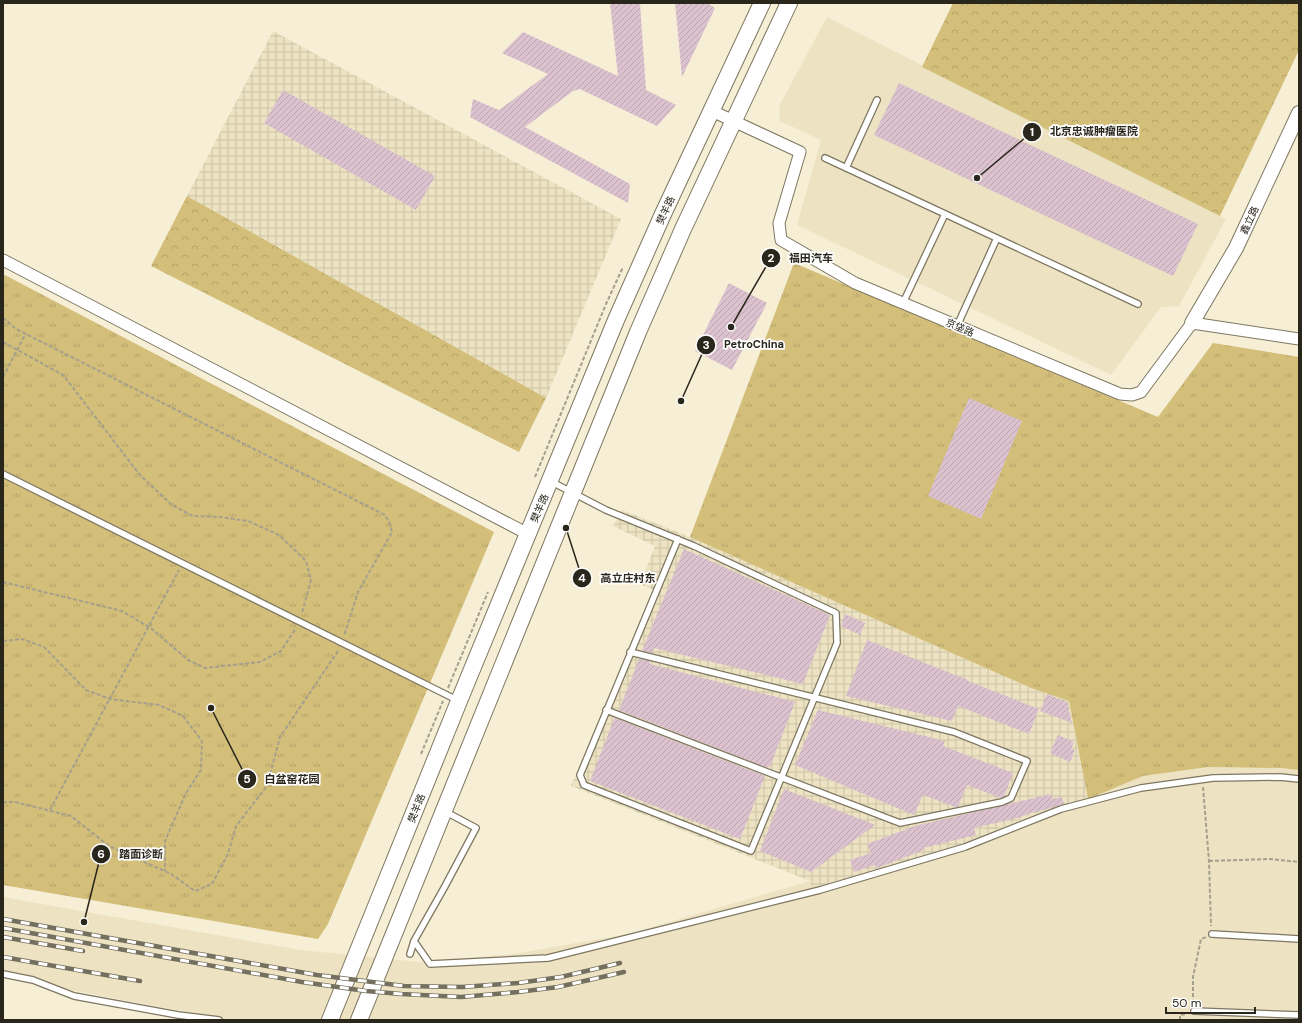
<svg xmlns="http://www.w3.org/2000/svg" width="1302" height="1023" viewBox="0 0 1302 1023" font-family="'DM Sans','Noto Sans SC',sans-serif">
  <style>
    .built { fill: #ede3c2 }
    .industrial { fill: url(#industrial-grid) }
    .grass { fill: url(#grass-tufts) }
    .forest { fill: url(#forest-crowns) }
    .building { fill: url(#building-hatch) }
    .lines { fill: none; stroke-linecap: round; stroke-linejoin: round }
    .service-casing { stroke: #7d7660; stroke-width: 8 }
    .minor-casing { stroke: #7d7660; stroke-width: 13 }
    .tertiary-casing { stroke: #7d7660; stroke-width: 16 }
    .secondary-casing { stroke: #7d7660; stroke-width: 18 }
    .path { stroke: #a5a08c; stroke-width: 2; stroke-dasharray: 4 2; stroke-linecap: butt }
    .service { stroke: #fff; stroke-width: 5.5 }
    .minor { stroke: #fff; stroke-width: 11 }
    .tertiary { stroke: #fff; stroke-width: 14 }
    .secondary { stroke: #fff; stroke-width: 16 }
    .rail-casing { stroke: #746f5f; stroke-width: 4.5 }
    .rail { stroke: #fff; stroke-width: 3; stroke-dasharray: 9; stroke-linecap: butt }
    .labels { text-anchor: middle; stroke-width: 3.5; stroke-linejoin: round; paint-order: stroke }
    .street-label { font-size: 10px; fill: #29261c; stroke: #fff }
    .leader { fill: none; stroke: #29261c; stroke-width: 1.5 }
    .callout-dot { fill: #29261c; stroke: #fff; stroke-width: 1.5 }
    .mark-label { font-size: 12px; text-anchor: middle; font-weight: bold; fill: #fff }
    .callout-label { font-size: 11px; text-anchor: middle; font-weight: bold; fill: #29261c; stroke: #fff; stroke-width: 3.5; stroke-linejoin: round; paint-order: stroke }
  </style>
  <defs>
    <pattern id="industrial-grid" width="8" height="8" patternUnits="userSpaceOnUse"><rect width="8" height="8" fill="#ede3c2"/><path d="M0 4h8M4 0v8" fill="none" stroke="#cbc3a6"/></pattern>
    <pattern id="grass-tufts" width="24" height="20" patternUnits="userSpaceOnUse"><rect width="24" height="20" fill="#d3be7a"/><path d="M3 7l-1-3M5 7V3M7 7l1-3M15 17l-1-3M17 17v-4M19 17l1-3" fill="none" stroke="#b5a369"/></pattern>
    <pattern id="forest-crowns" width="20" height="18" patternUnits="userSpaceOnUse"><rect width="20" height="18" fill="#d3be7a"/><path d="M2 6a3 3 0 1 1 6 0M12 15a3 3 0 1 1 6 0" fill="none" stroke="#b5a369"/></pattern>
    <pattern id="building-hatch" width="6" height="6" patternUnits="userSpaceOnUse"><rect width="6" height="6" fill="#dcc2cf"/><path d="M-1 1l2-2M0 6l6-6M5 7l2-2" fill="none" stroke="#bda7b1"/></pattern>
  </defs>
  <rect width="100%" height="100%" fill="#f6efd5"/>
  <path class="built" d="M827 17 1226 219 1179 306 1161 307 1111 375 797 225 821 140 780 121 779 106Z
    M1208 767 1281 768 1299 770V1020H228L3 977V897L301 950 419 962 513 954 628 934 810 881 813 889 964 843 1033 814 1088 799 1143 776Z"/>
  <path class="industrial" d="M273 31 621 219 546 398 187 196Z
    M622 510 690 537 1031 688 1069 701 1088 799 1033 814 964 843 813 889 810 881 571 786 654 590 640 584 655 546 613 526Z"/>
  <path class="grass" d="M794 263 1158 417 1213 343 1299 357V770L1281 768 1208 767 1143 776 1088 799 1069 701 1031 688 690 537Z
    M3 274 494 532 328 924 318 939 3 885Z"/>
  <path class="forest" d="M953 3H1299V50L1220 216 922 67Z
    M187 196 546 398 519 452 151 266Z"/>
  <path class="building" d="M610 3H640L646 90 676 105 657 126 580 89 573 91 525 127 630 184 628 203 470 117 473 99 499 110 548 74 502 53 523 32 618 76Z
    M675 3H707L715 8 682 77Z
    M899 83 1198 224 1173 276 874 135Z
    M283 90 435 176 416 210 264 123Z
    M729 283 767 303 732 370 695 351Z
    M969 398 1022 421 981 519 928 496Z
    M684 549 830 615 803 684 654 648 652 653 642 651Z
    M845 614 865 623 860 635 841 626Z
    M867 640 968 680V681L1039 709 1029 734 958 706 952 721 846 696Z
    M639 659 650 661V664L795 702 770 767 768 766V768L619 710Z
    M1047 694 1067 702 1072 723 1040 711Z
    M818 710 945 741 943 746 1013 773 1004 797 1001 798 967 785 958 807H955L923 795 914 815 795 765Z
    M615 718 765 776 740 839 590 781 614 719Z
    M1058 735 1074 742 1071 749 1075 750 1070 762 1050 753Z
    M784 789 875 825 811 872 760 851Z
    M1051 794 1052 799 1062 797 1064 804 1051 808 1031 813 1021 817 974 828 976 835 923 848 924 850 877 868 875 865 854 872 850 860 871 853 867 844 915 826Z"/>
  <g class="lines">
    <g class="service-casing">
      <path id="service" d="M825 158 1138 304
        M846 168 877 100
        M903 303 945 214
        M957 326 997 238
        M3 474 457 700
        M550 481 606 510 694 546 836 613 837 643 751 851 584 785 580 775 678 539
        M606 710 900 823 1002 802 1011 798 1027 761 954 732 630 652
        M1212 934 1299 939
        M414 941 430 964 548 958 820 890 965 847 1061 809 1141 788 1213 778 1280 777 1299 779
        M410 954 414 941 444 888 476 828 446 812
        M3 974 33 980 74 996 178 1015 219 1020
        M1194 1011 1299 1015"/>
    </g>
    <g class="minor-casing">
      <path id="minor" d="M712 111 800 152 779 223 781 240 855 283 1120 394 1132 395 1141 392 1192 323 1299 339
        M3 260 528 534"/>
    </g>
    <g class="tertiary-casing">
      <path id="tertiary" d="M1192 323 1236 248 1299 113"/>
    </g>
    <g class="secondary-casing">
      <path id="secondary" d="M330 1020 459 701 616 320 663 214 762 3
        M359 1020 638 332 683 229 789 3"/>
    </g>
    <path class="path" d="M3 318 16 329 385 515 389 522 392 532 358 592 344 636
      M3 342 63 375 140 475 172 505 193 516 220 517 248 521 279 535 306 561 311 580 302 613
      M3 377 26 333
      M535 477 606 304 623 267
      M3 582 122 611 152 629 188 660 205 668 260 662 281 651 296 628
      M3 641 22 639 44 647 86 690 110 699 159 705 183 716 202 741 201 770 186 793 165 841V871
      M448 688 488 592
      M421 754 443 701
      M1203 787 1209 861 1211 926
      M3 802H15L71 816 109 846 171 874 195 891 212 884 228 854 236 826 267 786 280 737 338 651
      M50 810 179 570
      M1209 861 1270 859 1299 862
      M1193 1003V977L1201 939 1206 937
      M1180 1020V1015L1186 1014"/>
    <use href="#service" class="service"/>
    <use href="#minor" class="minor"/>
    <use href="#tertiary" class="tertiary"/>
    <use href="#secondary" class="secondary"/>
    <g class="rail-casing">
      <path id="rail" d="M3 919 317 975 404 986 462 987 518 983 561 977 620 963
        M3 928 302 982 366 991 401 994 461 997 518 992 558 987 624 972
        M3 937 83 951
        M3 957 140 981"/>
    </g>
    <use href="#rail" class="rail"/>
  </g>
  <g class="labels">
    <g class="street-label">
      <text transform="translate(665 210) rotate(-65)" y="4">樊羊路</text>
      <text transform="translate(1249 220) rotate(-65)" y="4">鑫立路</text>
      <text transform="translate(960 327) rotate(23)" y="4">京垡路</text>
      <text transform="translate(539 508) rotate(-67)" y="4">樊羊路</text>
      <text transform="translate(416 808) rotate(-68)" y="4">樊羊路</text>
    </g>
  </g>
  <path class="leader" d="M977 178L1032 132M731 327L771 258M681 401L706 345M566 528L582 578M211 708L247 779M84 922L101 854"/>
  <g class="callout-dot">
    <circle cx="977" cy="178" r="4"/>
    <circle cx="731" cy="327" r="4"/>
    <circle cx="681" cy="401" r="4"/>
    <circle cx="566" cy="528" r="4"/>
    <circle cx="211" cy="708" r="4"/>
    <circle cx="84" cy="922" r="4"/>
    <circle cx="1032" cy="132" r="10"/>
    <circle cx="771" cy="258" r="10"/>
    <circle cx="706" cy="345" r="10"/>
    <circle cx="582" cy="578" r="10"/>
    <circle cx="247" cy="779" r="10"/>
    <circle cx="101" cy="854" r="10"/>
  </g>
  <g class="mark-label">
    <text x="1032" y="136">1</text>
    <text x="771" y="262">2</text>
    <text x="706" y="349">3</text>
    <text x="582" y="582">4</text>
    <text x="247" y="783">5</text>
    <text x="101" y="858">6</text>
  </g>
  <g class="callout-label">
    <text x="1094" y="135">北京忠诚肿瘤医院</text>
    <text x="811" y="262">福田汽车</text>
    <text x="754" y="348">PetroChina</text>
    <text x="628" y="582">高立庄村东</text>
    <text x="292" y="783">白盆窑花园</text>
    <text x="141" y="858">踏面诊断</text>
  </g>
  <rect width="1302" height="1023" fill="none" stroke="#29261c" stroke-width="8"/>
  <path d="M1166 1007v6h89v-6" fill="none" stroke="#29261c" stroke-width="2"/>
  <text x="1172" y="1007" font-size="12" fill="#29261c" stroke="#ffffff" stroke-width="3" paint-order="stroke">50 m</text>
</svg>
